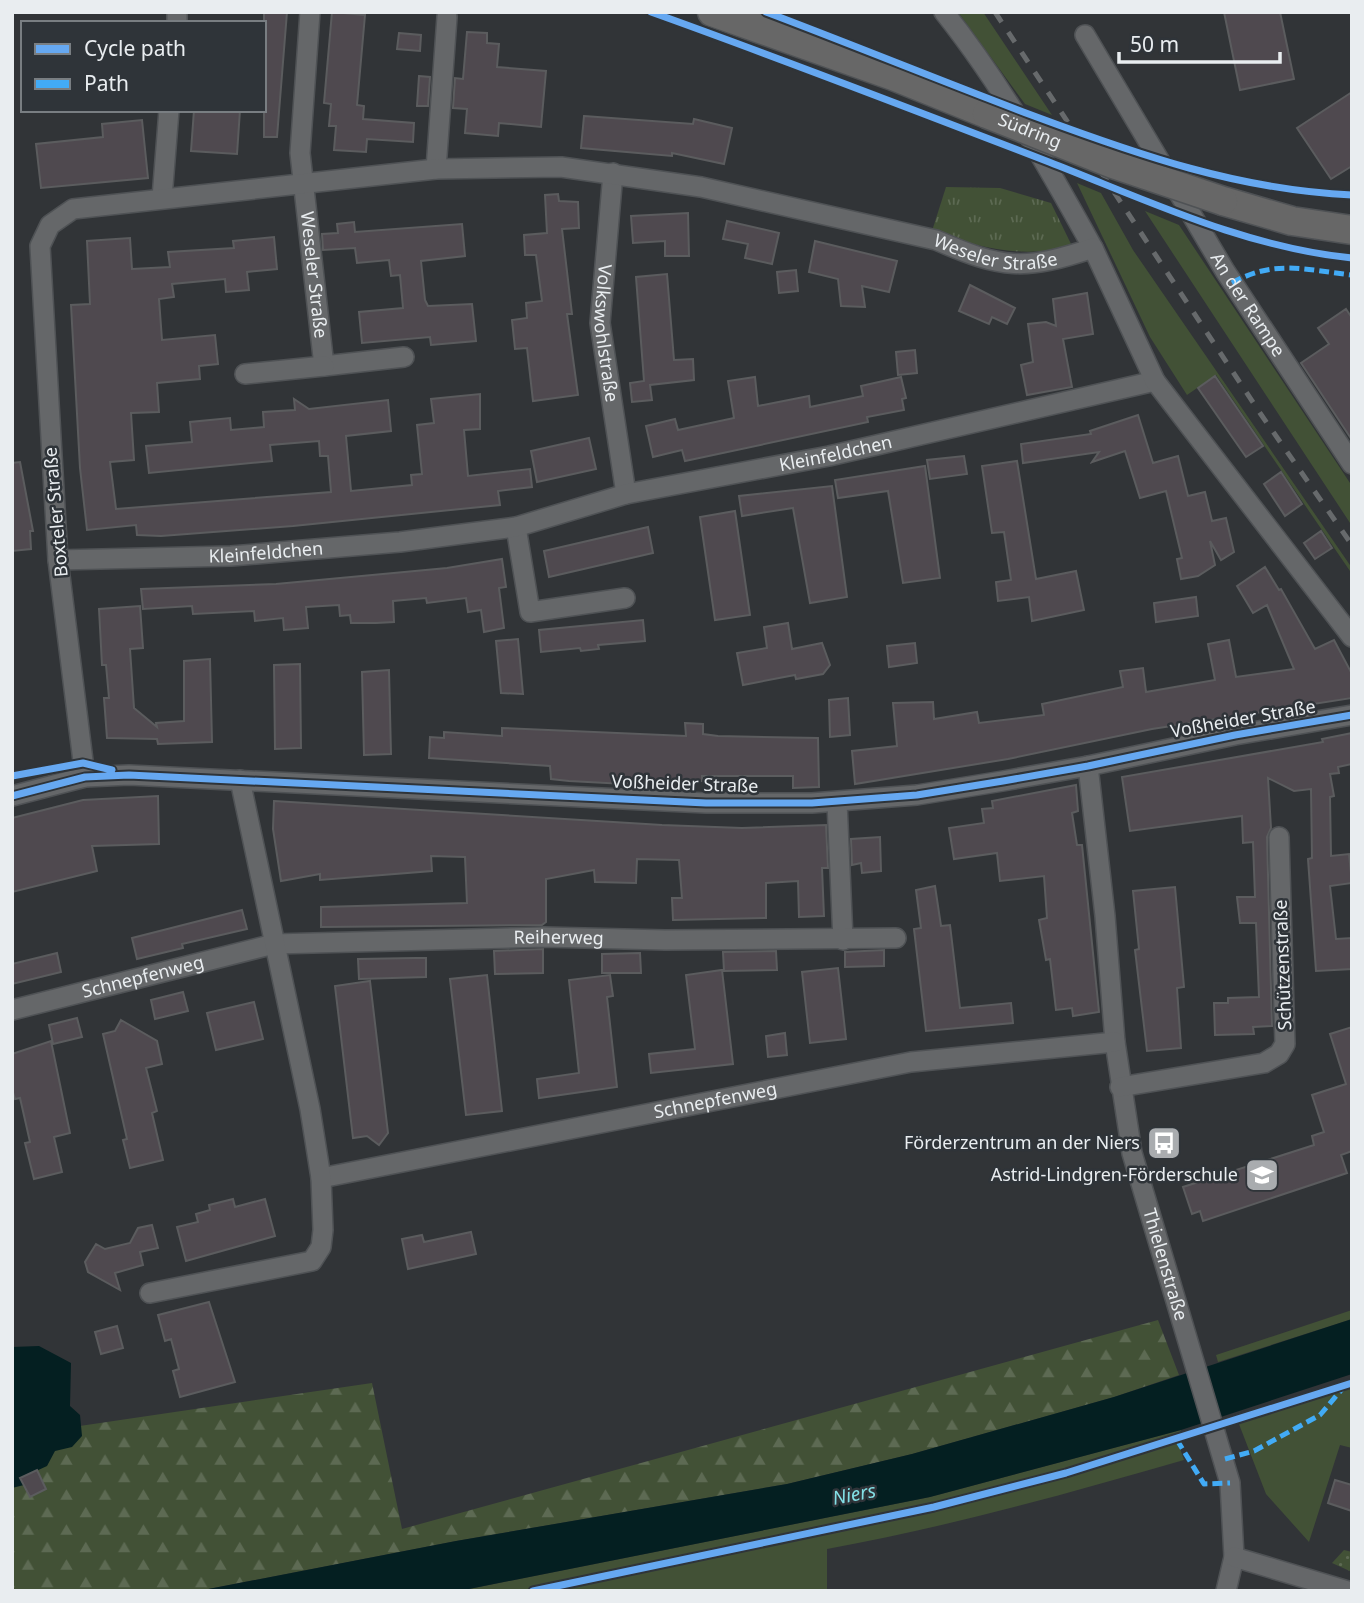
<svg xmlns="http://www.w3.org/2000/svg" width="1364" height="1603" viewBox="0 0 1364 1603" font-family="'Noto Sans',sans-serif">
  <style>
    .grass { fill: #425136 }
    .forest { fill: url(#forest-firs) }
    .park { fill: url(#park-tufts) }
    .garden { fill: url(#garden-dots) }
    .water { fill: #041f21 }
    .building { fill: #4f494f; stroke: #5b5c5e; stroke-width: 2 }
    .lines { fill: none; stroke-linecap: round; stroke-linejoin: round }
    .street-casing { stroke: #4f5255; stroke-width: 22 }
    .secondary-casing { stroke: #4f5255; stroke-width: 31 }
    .street { stroke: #656769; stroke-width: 19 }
    .secondary { stroke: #676767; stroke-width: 28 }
    .rail { stroke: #676a6c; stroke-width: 5; stroke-dasharray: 12 12; stroke-linecap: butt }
    .secondary-bridge-casing { stroke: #4f5255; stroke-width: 31; stroke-linecap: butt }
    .secondary-bridge { stroke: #676767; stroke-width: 28 }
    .quiet { stroke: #42abf6; stroke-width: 5; stroke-dasharray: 10 5; stroke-linecap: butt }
    .cycleway-casing { stroke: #2f3439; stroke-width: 11 }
    .cycleway { stroke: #66a8f1; stroke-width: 7 }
    .labels { text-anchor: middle; stroke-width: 5; stroke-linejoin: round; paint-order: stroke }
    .street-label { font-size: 18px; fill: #e9edf0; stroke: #2f3439 }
    .poi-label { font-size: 18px; fill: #e9edf0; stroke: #2f3439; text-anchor: end }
    .water-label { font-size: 19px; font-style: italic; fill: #83e0e6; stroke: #2f3439 }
  </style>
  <defs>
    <pattern id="forest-firs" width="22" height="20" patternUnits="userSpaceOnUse" patternTransform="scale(1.75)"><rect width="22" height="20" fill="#425136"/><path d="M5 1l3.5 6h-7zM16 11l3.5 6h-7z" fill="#5d6a53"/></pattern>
    <pattern id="park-tufts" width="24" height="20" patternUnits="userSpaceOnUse" patternTransform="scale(1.75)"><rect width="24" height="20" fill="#425136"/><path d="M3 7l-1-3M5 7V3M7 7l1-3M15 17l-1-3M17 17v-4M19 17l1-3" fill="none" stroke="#5d6a53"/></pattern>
    <pattern id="garden-dots" width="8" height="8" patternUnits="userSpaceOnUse" patternTransform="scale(1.75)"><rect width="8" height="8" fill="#425136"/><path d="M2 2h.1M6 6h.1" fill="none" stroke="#5d6a53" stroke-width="1.8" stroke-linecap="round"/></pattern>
  </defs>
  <rect width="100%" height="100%" fill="#313437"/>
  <path class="grass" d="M958 12H983L1052 115 1025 104Z
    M1077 183 1101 193 1133 250 1352 568V574L1216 375 1187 395 1150 337Z
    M1145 211 1179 225 1352 486V526Z
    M1352 1310V1319L1218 1362 1216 1355Z
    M1352 1383V1448L1340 1445 1309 1542 1266 1494 1237 1419Z
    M1181 1430 1177 1440 1184 1460C1066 1494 948 1527 827 1549V1591H459L930 1497Z"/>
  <path class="forest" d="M1158 1320 1179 1375 1114 1397 912 1454 787 1484 456 1541 198 1591H12V1436L372 1383 402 1529Z"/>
  <path class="park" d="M946 187 1000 188 1051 203 1072 246C1022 259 980 248 932 231Z"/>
  <path class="garden" d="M1344 1550 1352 1552V1572L1332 1563Z"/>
  <path class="water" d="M1352 1319V1374L1181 1430 930 1497 459 1591H198L456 1541 787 1484 912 1454 1114 1397Z
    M39 1346 71 1363 70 1406 80 1415 82 1436 72 1447 55 1451 47 1466 21 1478 24 1485 12 1488V1347Z"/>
  <path class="building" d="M264 12H287L277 137H264Z
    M332 12 365 15 357 105 364 106 363 119 414 123 413 142 367 139 366 152 334 150 336 126H329L331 104 324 103Z
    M1224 12H1280L1294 79 1240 90Z
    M467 32 487 33V43L499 44 497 67 546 71 541 127 499 123 498 136 465 133 467 109 453 108 455 78 463 79Z
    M399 33 421 35 420 51 397 49Z
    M419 76 430 77 428 106H417Z
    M1352 92V166L1331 179 1297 128Z
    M194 110H240L237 154 191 151Z
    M584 116 693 124 694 119 732 128 724 164 672 153V156L581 148Z
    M142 120 148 178 41 188 36 144 103 137 102 124Z
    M558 194 559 201 578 202 579 228 562 229 572 314H567L578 395 533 401 527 348 515 349 512 320 527 318 526 303 542 301 536 255H525L524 235 547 233 545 195Z
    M688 213 689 256H665V241L633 243 631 216Z
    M727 221 779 233 772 264 745 258 748 244 723 239Z
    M354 222 355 232 462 224 465 256 421 261 425 300 428 306 472 304 476 341 431 345 430 337 362 343 359 312 403 308 400 275 391 276 389 260 357 263 355 248 323 250 322 234 338 233 337 224Z
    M274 237 277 269 247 272 249 290 226 292 225 279 172 284 174 297 159 299 162 340 215 335 218 364 199 366 200 379 157 383 159 412 131 413 134 460 110 462 116 509 331 492 328 456H320L319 441 270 445 272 461 149 473 146 446 192 442 190 422 230 418 231 430 264 427 263 412 295 410 294 399 309 409 388 400 391 431 346 436 351 491 412 485 411 475 422 474 417 425 434 423 431 399 480 394V429L464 430 468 476 530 469 532 487 498 491 500 505 293 526 161 536 137 535 136 525 87 530 80 468 71 305 90 304 87 241 130 238 132 269 170 267 168 252 234 248 233 241Z
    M815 241 897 261 889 292 862 286 865 307 841 306 838 279 809 272Z
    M796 270 798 291 779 293 777 272Z
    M667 274 674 360 693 359 694 380 650 385 652 400 632 402 630 383 644 381 636 277Z
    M970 285 1015 308 1007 324 992 317 989 324 959 311Z
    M1087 293 1093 334 1063 339 1072 387 1027 395 1021 365 1033 362 1028 324 1046 322 1056 326 1053 299Z
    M1346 309 1352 318V440L1301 363 1329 344 1318 328Z
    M915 350 917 373 898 375 896 352Z
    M1215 376 1263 446 1246 457 1198 388Z
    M755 377 758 406 809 396 810 407 863 396 861 386 901 377 906 398 902 399 904 410 867 417 868 422 685 461 682 450 653 457 646 426 675 419 678 430 734 418 728 381Z
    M1138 415 1153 463 1178 456 1188 496 1205 492 1212 521 1226 518 1234 552 1221 560 1210 541 1215 565 1198 576 1181 579 1177 559 1182 558 1166 491 1140 498 1125 451 1092 462 1099 452 1023 463 1021 444 1091 434 1090 431Z
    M589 438 596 469 537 482 531 451Z
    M964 456 967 474 930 479 927 460Z
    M1017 461 1036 579 1076 571 1084 610 1032 621 1029 597 998 601 996 582 1011 580 1004 532 992 533 982 466Z
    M20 462 33 531H30L31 549 12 551V463Z
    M925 466 940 578 903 583 888 491 838 498 835 480Z
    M1281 472 1302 504 1285 516 1264 484Z
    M832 486 847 597 810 603 793 508 742 516 739 496Z
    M735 511 750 615 715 620 700 517Z
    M648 527 653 553 549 577 544 551Z
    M1321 531 1332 548 1315 559 1304 543Z
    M502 559 506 587 499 588 504 628 484 632 481 610 468 612 466 598 427 603 426 598 393 601 394 622 376 623H351L350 615 340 616 339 605 306 607 308 628 284 630 283 618 255 621 254 611 193 614 192 606 143 609 141 589 276 584 447 568Z
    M1265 567 1279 590 1281 589 1315 649 1334 640 1352 674V698L1152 729 1008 759 855 784 852 751 897 746 893 703 933 702 934 719 977 712 979 723 1044 715 1042 704 1123 687 1120 671 1143 668 1146 692 1215 680 1208 644 1229 640 1236 677 1294 669 1267 605 1253 613 1237 586Z
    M1196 597 1198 616 1156 622 1154 603Z
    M140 606 143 648 130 649 134 708 157 727 156 723 184 721V661L210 659 212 742 158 744 157 739 107 738 104 698H109L106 665H102L99 609Z
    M643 620 645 641 598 645 599 649 581 651 580 648 541 652 539 630Z
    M788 623 792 649 822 643 830 665 823 674 796 679 795 675 743 685 737 653 767 648 764 627Z
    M518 639 523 694 501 693 496 641Z
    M915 643 917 663 889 667 887 646Z
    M300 664 301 748 275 749 274 665Z
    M389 670 391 754 364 755 362 672Z
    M848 698 850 735 830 737 829 700Z
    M685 723 703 724V734L718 736 818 738 819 787 793 788V776H702V781L681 782V787L569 781 551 779 550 766 429 758 430 737 444 738V732L502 736V728L686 736Z
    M1352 733V764L1338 767 1339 773 1330 774 1334 796 1330 797 1331 856 1349 854 1352 883 1330 886 1336 939 1352 938V969L1316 971 1308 859 1312 858 1311 789 1294 791 1268 778 1271 828 1267 837 1272 1026 1253 1027 1254 1034 1215 1035 1214 1003H1228V998L1259 997 1256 923H1240L1237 897H1255L1253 842 1243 843 1242 816 1130 831 1122 777 1323 742 1322 739Z
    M1076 785 1078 811 1072 813 1077 845H1082L1099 1012 1073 1016 1072 1008 1056 1010 1050 959 1046 960 1039 920 1047 918 1044 876 1000 881 997 853 954 859 949 828 984 823 982 809 993 808 992 801Z
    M158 796 159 844 92 846 97 871 12 892V818L83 800Z
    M274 801 662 825 742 828 826 825 828 868H822L824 916 799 917 798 881 766 883V918L673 920 672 898H682L679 860 637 859 636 883 595 882 594 870 546 879V922L542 925 321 927V907L467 903 465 857 431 856 432 871 320 880V874L281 881 273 829Z
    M880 837 881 871 862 873 861 863 852 865 851 839Z
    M935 886 941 926 950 925 960 1008 1011 1003 1013 1023 926 1031 914 929 921 928 916 890Z
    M1175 887 1184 987 1177 988 1181 1048 1147 1051 1135 950 1139 949 1133 891Z
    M242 910 247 929 182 944 183 948 137 959 132 938Z
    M543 949V973L495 974 494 951Z
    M884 950V966L845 967V952Z
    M776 951 777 970 724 971 723 952Z
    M57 953 61 972 12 984V964Z
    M640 953 641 973H602V954Z
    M415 958H426V977L359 979 358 959Z
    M838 968 846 1039 810 1043 802 972Z
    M722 970 733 1064 651 1073 649 1054 695 1049 686 975Z
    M487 975 502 1111 466 1115 450 979Z
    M610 975 613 996 607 997 617 1087 539 1098 537 1079 579 1073 569 980Z
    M370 981 388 1133 379 1145 367 1136 353 1138 335 986Z
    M183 992 188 1011 155 1019 151 1000Z
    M254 1002 263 1039 216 1050 207 1013Z
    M77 1018 82 1037 53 1044 49 1025Z
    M121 1020 157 1041 162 1064 146 1068 157 1111 152 1113 163 1160 130 1168 123 1140 127 1139 103 1034 115 1031Z
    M1352 1027V1151L1341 1155 1347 1173 1203 1221 1200 1211 1192 1214 1183 1187 1314 1145 1312 1136 1324 1132 1312 1095 1346 1084 1330 1034Z
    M785 1033 787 1055 768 1057 766 1036Z
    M51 1041 70 1133 54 1137 62 1172 34 1179 25 1143 30 1142 20 1098 15 1099 12 1089V1054Z
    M233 1199 235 1207 265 1199 275 1236 186 1261 177 1227 198 1222 196 1214 210 1210 209 1205Z
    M152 1225 158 1248 140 1252 143 1265 115 1273 120 1290 88 1272 85 1262 96 1244 105 1249 130 1243 138 1228Z
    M471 1232 476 1254 408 1269 402 1239 422 1235 424 1242Z
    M209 1302 235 1382 180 1397 173 1371 179 1369 171 1339 165 1341 158 1315Z
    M117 1326 123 1348 101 1354 95 1332Z
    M37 1470 46 1489 30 1497 20 1478Z
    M1335 1480 1352 1485V1511L1328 1503Z"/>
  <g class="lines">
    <g class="street-casing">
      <g id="street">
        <path id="s1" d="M310 12 300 153 324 366 404 357"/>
        <path d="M944 12C1002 85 1048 167 1093 248"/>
        <path d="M177 23V12"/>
        <path id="s2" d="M1085 35 1225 271 1352 464"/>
        <path d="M436 169 447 17"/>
        <path id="s3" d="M613 173 600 323 626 494"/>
        <path d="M162 198 169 110"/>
        <path d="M245 374 324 366"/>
        <path d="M516 527 530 612 625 598"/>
        <path id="s4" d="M58 560 231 556 400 542 516 527 626 494 829 456 1155 381"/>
        <path id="s5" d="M1088 766 1105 916 1115 1042 1132 1153 1230 1483 1234 1557 1226 1591"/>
        <path id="s6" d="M85 777 58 560 40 246 50 225 73 209 436 169 561 167 701 187 936 240C1002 269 1025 271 1093 248L1155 381 1352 637"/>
        <path d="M12 796 85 777 129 775 706 803H812L917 795 1003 781 1088 766 1235 735 1352 715"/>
        <path d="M837 802 843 940"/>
        <path id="s7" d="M12 1010 274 944 544 937 665 940 896 938"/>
        <path d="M1120 1087 1264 1063 1279 1054 1285 1044 1279 837"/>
        <path id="s8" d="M321 1178 911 1062 1115 1042"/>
        <path d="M150 1293 312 1261 321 1247 323 1230 321 1178 310 1109 240 780"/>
        <path d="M1234 1557 1348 1591"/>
      </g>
    </g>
    <g class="secondary-casing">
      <path id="secondary" d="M712 12 893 76 987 114
        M1223 201 1292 221 1352 230"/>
    </g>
    <use href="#street" class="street"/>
    <use href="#secondary" class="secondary"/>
    <path class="rail" d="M995 12 1260 413 1352 545"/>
    <g class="secondary-bridge-casing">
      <g id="secondary-bridge">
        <path id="s9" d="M987 114 1113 164 1223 201"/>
      </g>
    </g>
    <use href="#secondary-bridge" class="secondary-bridge"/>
    <path class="quiet" d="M1232 283C1274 259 1306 270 1352 275
      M1177 1440 1204 1484 1230 1483
      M1225 1459 1254 1451 1320 1415 1343 1388"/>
    <g class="cycleway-casing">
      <path id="cycleway" d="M651 12C785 60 917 111 1049 162 1149 201 1244 247 1352 258
        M766 12C856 46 944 82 1034 116 1139 155 1239 190 1352 195
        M12 776 83 763 112 770
        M12 796 85 777 129 775 706 803H812L917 795 1003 781 1088 766 1235 735 1352 715
        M533 1591 934 1507 1066 1473 1352 1383"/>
    </g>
    <use href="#cycleway" class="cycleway"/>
  </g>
  <defs>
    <g id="bus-square" transform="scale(1.75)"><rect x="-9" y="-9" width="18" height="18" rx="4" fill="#a9acaf" stroke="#2f3439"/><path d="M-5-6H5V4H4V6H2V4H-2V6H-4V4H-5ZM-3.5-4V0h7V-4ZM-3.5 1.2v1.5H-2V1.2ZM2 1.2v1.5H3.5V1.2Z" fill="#fff"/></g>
    <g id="school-square" transform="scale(1.75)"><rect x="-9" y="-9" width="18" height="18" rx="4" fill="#a9acaf" stroke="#2f3439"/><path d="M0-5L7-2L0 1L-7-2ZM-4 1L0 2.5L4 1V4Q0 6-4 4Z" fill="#fff"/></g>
  </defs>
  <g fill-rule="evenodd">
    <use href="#bus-square" x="1164" y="1143"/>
    <use href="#school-square" x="1262" y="1175"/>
  </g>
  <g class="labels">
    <g class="street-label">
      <text dy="6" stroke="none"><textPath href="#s9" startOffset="46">Südring</textPath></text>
      <text dy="6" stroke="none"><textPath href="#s6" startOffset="1519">Weseler Straße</textPath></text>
      <text dy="6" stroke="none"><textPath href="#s1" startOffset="264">Weseler Straße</textPath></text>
      <text dy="6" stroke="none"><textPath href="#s2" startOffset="315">An der Rampe</textPath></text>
      <text dy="6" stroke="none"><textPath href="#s3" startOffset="161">Volkswohlstraße</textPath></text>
      <text dy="6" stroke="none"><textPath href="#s4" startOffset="788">Kleinfeldchen</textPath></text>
      <text transform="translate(56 512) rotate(-95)" y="6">Boxteler Straße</text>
      <text dy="6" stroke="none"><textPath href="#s4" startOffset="208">Kleinfeldchen</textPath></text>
      <text transform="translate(1243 719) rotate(-10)" y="6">Voßheider Straße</text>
      <text transform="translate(685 784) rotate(2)" y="6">Voßheider Straße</text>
      <text dy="6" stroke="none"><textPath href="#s7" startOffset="555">Reiherweg</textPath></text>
      <text transform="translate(1283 965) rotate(-92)" y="6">Schützenstraße</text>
      <text dy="6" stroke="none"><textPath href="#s7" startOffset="135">Schnepfenweg</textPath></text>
      <text dy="6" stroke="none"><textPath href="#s8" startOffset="402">Schnepfenweg</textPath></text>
      <text dy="6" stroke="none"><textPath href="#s5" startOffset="506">Thielenstraße</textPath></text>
    </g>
    <g class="poi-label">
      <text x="1140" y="1149">Förderzentrum an der Niers</text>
      <text x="1238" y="1181">Astrid-Lindgren-Förderschule</text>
    </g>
    <g class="water-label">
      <text transform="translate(854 1494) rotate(-11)" y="7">Niers</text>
    </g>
  </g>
  <rect width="1364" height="1603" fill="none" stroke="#e9edf0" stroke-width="28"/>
  <rect x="21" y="21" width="245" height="91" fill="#2f3439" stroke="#797e82" stroke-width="2"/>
  <rect x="35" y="44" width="35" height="10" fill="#66a8f1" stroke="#797e82" stroke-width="2"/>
  <text x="84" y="56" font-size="21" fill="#e9edf0">Cycle path</text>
  <rect x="35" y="79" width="35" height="10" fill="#42abf6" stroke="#797e82" stroke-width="2"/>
  <text x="84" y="91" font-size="21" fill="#e9edf0">Path</text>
  <path d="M1119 52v10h161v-10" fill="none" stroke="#e9edf0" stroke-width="3.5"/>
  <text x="1130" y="52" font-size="21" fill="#e9edf0" stroke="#2f3439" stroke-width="5" paint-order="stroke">50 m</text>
</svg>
